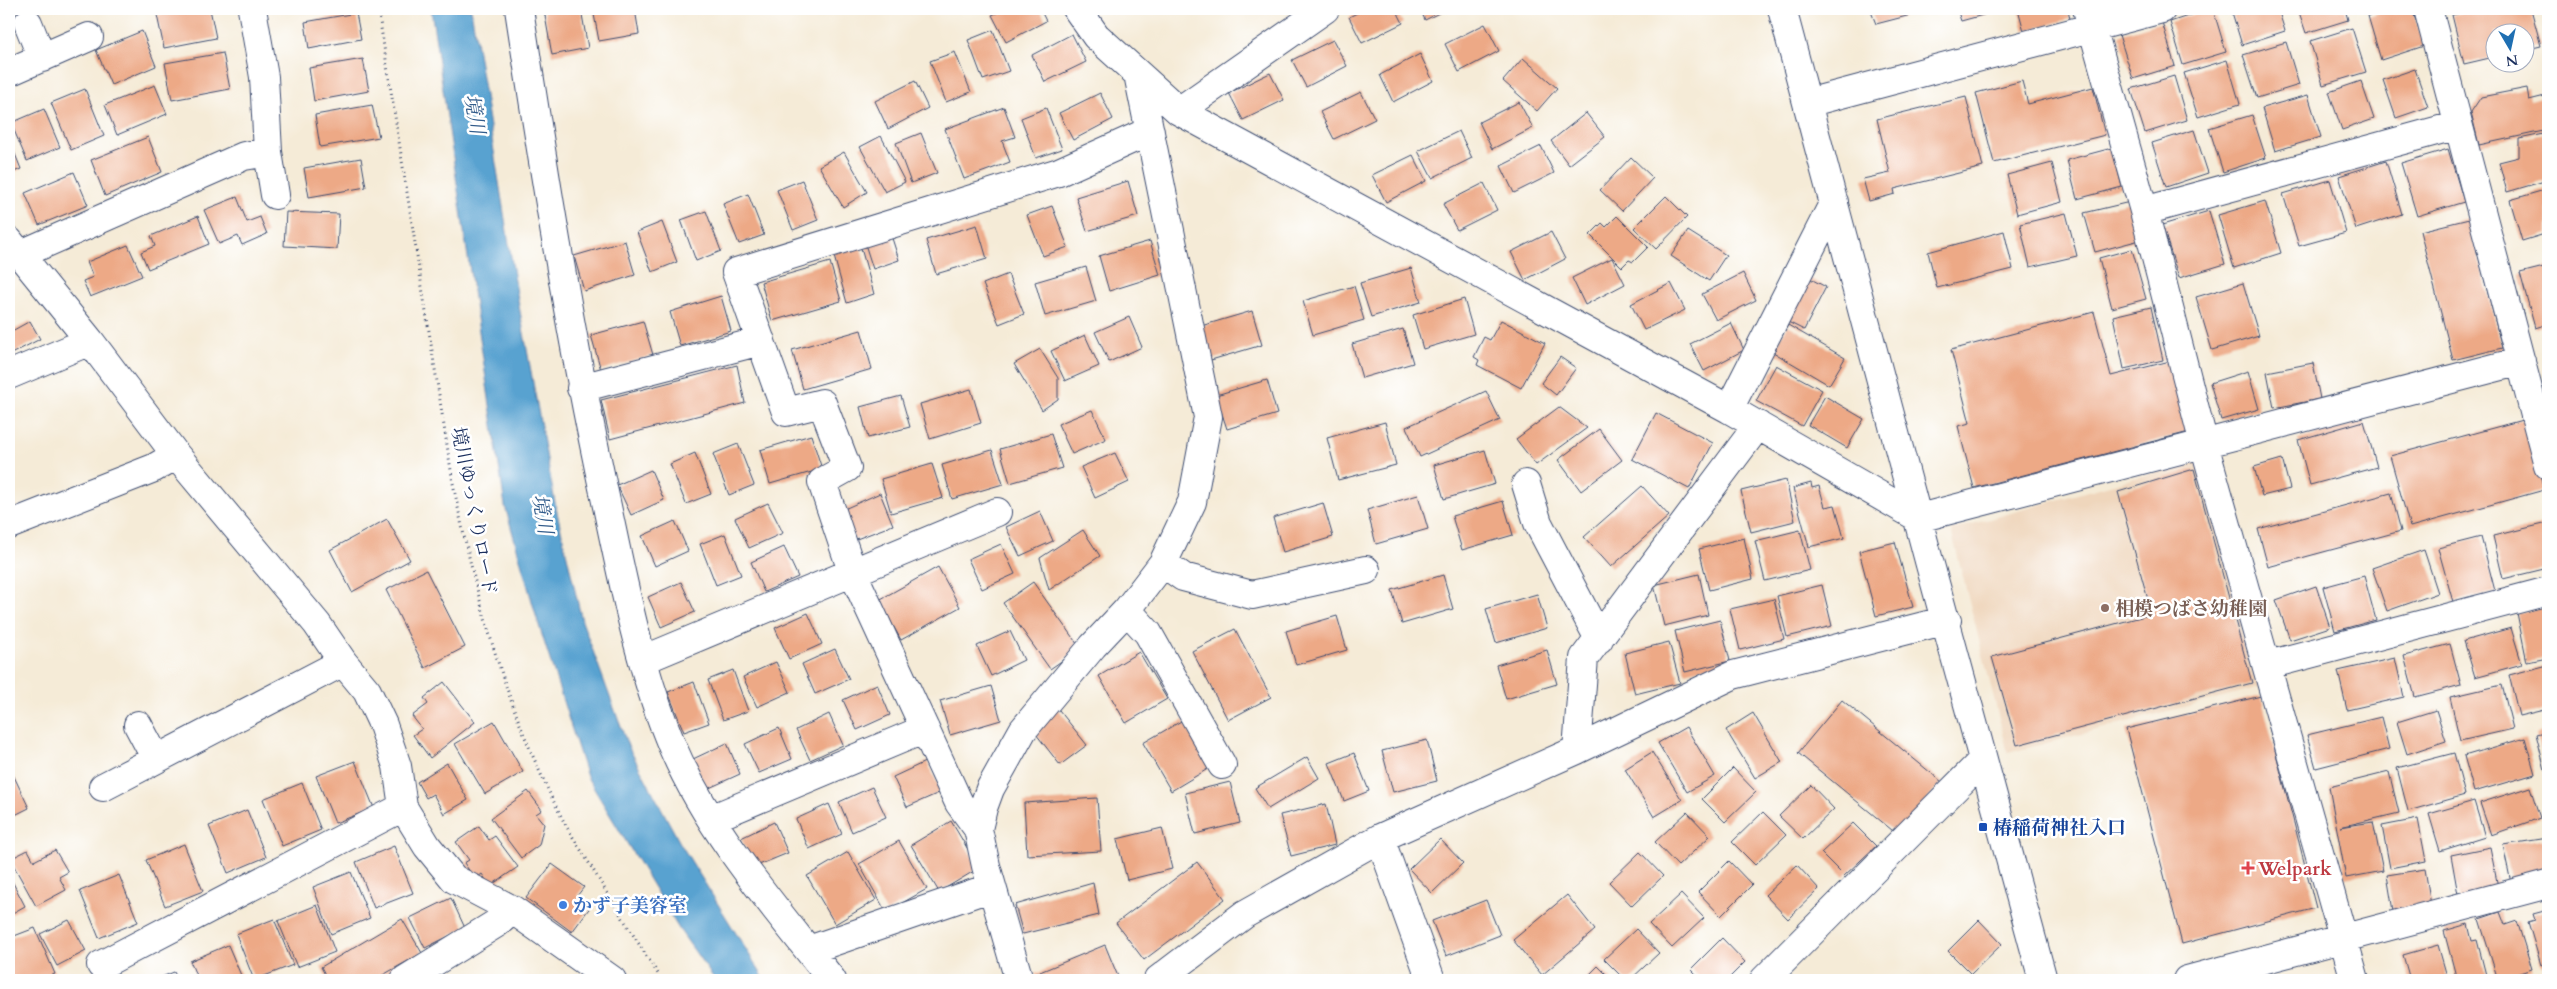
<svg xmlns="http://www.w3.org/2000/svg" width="2557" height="989" viewBox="0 0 2557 989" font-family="Cardo,'Noto Serif JP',serif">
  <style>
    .built { fill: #efd6bc }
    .water { fill: #58a2d0; stroke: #3a6897 }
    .building { fill: #eda986 }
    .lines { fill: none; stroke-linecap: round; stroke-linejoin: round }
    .minor-casing { stroke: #3c4b70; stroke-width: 30 }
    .path { stroke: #3c4b70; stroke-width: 3; stroke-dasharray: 1 4; stroke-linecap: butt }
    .minor { stroke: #fff; stroke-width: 28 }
    .education-dot { fill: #8d6e63; stroke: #fff; stroke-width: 2 }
    .transit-dot { fill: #1a4fb4; stroke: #fff; stroke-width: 2 }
    .health-dot { fill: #e0444e; stroke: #fff; stroke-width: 2 }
    .shop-dot { fill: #3f7fe0; stroke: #fff; stroke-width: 2 }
    .labels { text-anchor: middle; stroke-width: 5; stroke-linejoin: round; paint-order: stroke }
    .street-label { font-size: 19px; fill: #1b2f5e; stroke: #fff }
    .education-label { font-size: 19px; font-weight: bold; fill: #785e54; stroke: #fff; text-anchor: start }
    .transit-label { font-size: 19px; font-weight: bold; fill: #164399; stroke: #fff; text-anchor: start }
    .health-label { font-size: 19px; font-weight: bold; fill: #be3a42; stroke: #fff; text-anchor: start }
    .shop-label { font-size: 19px; font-weight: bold; fill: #366cbe; stroke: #fff; text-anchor: start }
    .water-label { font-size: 20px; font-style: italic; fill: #335d8c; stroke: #fff }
  </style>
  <rect width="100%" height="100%" fill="#fff"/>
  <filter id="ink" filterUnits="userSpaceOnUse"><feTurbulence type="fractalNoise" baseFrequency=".02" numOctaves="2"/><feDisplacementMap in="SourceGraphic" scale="10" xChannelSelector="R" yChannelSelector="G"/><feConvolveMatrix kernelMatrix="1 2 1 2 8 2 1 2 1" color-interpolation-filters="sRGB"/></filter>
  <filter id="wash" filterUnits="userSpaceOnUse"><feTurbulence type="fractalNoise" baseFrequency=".0096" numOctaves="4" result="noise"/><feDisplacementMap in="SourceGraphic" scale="20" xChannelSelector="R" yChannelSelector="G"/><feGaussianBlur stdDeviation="1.12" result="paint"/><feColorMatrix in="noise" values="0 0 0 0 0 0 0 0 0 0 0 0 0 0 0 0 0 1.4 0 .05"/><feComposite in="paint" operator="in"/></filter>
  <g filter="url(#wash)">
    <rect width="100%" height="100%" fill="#f5ebd7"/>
    <path class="built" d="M2198 460 2260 687 2008 753 1951 530Z"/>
    <path class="water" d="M431 9H471L519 306 556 508 582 621 628 746 680 843 765 980H715L679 929 587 777 537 619 505 506Z"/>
    <g id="blocks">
      <path class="building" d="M189 9H210L216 38 164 48 157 15Z
        M551 9H581L588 48 552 55 544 10Z
        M593 9H635L639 34 599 41Z
        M1005 9H1040L1046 21 1006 42 992 15Z
        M1365 9H1396L1403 23 1362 43 1349 17Z
        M1420 9H1447L1425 20Z
        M1870 9H1934L1876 24Z
        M1957 9H2005L1961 21Z
        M2018 9H2068L2070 19 2024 31Z
        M2209 9H2213L2226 52 2183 65 2170 22Z
        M2231 9H2278L2285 31 2242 45Z
        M2298 9H2345L2348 20 2306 33Z
        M2391 9H2412L2424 46 2381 60 2368 16Z
        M2478 9H2531L2541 46 2524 50V32H2494V57L2464 64 2452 15Z
        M356 13 361 39 309 49 305 22Z
        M2162 22 2175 66 2133 79 2119 35Z
        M1485 24 1499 51 1459 72 1445 44Z
        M2352 28 2366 72 2323 85 2310 41Z
        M993 30 1009 71 983 80 968 40Z
        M142 31 156 66 111 85 96 50Z
        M1072 34 1086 62 1045 82 1032 55Z
        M1333 40 1347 66 1306 87 1292 60Z
        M2286 42 2299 85 2257 98 2243 55Z
        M955 52 971 92 946 102 930 61Z
        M223 53 230 89 172 100 165 63Z
        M1420 54 1433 81 1393 102 1380 75Z
        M1523 58 1557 88 1537 111 1503 81Z
        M363 59 369 91 314 101 309 68Z
        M2227 60 2240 104 2198 117 2184 73Z
        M2415 69 2428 107 2396 118 2383 80Z
        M1270 73 1284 100 1243 120 1229 93Z
        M2174 76 2187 120 2145 133 2131 89Z
        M915 81 928 108 888 129 875 101Z
        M2022 81 2028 104 2093 87 2105 135 1994 163 1976 93Z
        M2361 81 2374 119 2342 130 2329 92Z
        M155 85 167 114 117 135 105 105Z
        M2527 88 2529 100 2545 96 2548 130 2479 145 2471 112 2481 97Z
        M85 89 104 136 71 150 51 103Z
        M1361 92 1375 119 1334 139 1320 112Z
        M1100 93 1113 119 1073 140 1059 113Z
        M2308 95 2321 137 2275 151 2262 108Z
        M1966 97 1983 167 1894 189 1895 194 1869 201 1863 179 1890 173 1877 119Z
        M1519 102 1533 128 1492 149 1479 122Z
        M372 105 379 137 320 147 315 115Z
        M1004 107 1015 137 1002 141 1010 162 964 179 945 129Z
        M1046 108 1062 149 1036 158 1021 118Z
        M44 109 60 147 27 161 11 123Z
        M1586 113 1605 137 1569 165 1551 141Z
        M2252 115 2266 158 2223 172 2209 128Z
        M2194 130 2208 173 2166 187 2152 143Z
        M1459 131 1472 158 1432 178 1418 151Z
        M921 133 937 173 911 183 896 143Z
        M2548 133V180L2507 192 2499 162 2519 157V139Z
        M881 136 905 182 885 192 860 147Z
        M148 137 162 172 105 196 91 160Z
        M9 139 21 169 9 174Z
        M1541 146 1554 173 1514 193 1501 166Z
        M2112 148 2122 187 2077 199 2067 160Z
        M2448 149 2464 202 2417 216 2401 163Z
        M844 152 867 192 843 207 819 166Z
        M1413 155 1426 181 1386 202 1372 175Z
        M1631 157 1653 178 1622 211 1600 190Z
        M361 158 366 187 309 197 304 168Z
        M2386 161 2402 214 2356 229 2339 176Z
        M2052 163 2062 202 2017 214 2007 175Z
        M74 172 88 205 39 225 25 193Z
        M802 180 818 220 793 230 777 190Z
        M2330 180 2346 233 2299 246 2283 194Z
        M1128 181 1138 216 1087 231 1076 197Z
        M1484 183 1497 210 1457 230 1443 204Z
        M2548 189V233L2522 241 2510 200Z
        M748 194 764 235 739 244 723 204Z
        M1666 196 1687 217 1656 249 1634 228Z
        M237 197 247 222 260 217 267 234 242 245 238 236 219 244 204 210Z
        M2265 201 2281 253 2234 268 2218 215Z
        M2130 202 2140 240 2095 252 2084 213Z
        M1052 206 1068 247 1043 256 1027 215Z
        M706 211 721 251 696 261 681 220Z
        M2209 211 2225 264 2179 278 2162 225Z
        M286 212 339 214 337 249 284 246Z
        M2066 213 2077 256 2030 267 2020 224Z
        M198 216 209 244 148 269 141 252 155 246 151 236Z
        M1617 216 1648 247 1633 262 1629 260 1622 267 1590 235 1602 223 1606 227Z
        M2469 219 2502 348 2453 360 2420 231Z
        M662 222 677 262 652 272 637 232Z
        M977 225 987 259 936 274 926 240Z
        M1688 231 1726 255 1709 281 1671 256Z
        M2004 231 2013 269 1937 288 1928 252Z
        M890 232 899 260 873 269 864 241Z
        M1551 232 1565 259 1525 280 1511 252Z
        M625 241 635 275 584 291 574 256Z
        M859 241 874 294 847 303 832 249Z
        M1150 241 1160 275 1109 291 1099 256Z
        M128 245 142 276 90 297 83 281 93 277 87 262Z
        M2132 249 2146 299 2112 308 2099 258Z
        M1612 258 1625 284 1585 305 1572 278Z
        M830 262 841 301 772 321 761 282Z
        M2548 266V324L2535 328 2520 273Z
        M1086 267 1096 301 1045 316 1035 282Z
        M1411 268 1421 302 1371 317 1360 283Z
        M1743 273 1756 300 1716 320 1702 294Z
        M1008 274 1024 314 999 324 983 284Z
        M1807 277 1826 287 1804 330 1786 321Z
        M1671 283 1685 310 1644 330 1631 304Z
        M2243 283 2259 336 2212 350 2196 297Z
        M1354 286 1364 320 1313 335 1303 301Z
        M721 296 731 331 680 346 670 312Z
        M1464 299 1474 334 1423 349 1413 315Z
        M2151 307 2163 360 2124 369 2113 316Z
        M1252 311 1262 345 1211 360 1201 326Z
        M2094 312 2111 376 2170 361 2189 432 1974 488 1958 426 1970 423 1951 350Z
        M1129 317 1142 347 1109 362 1095 332Z
        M1501 320 1545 343 1521 388 1477 365 1479 360 1474 357 1484 337 1490 340Z
        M30 321 40 339 9 355V324L12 331Z
        M643 321 653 355 601 370 591 335Z
        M1731 323 1744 350 1704 371 1690 344Z
        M1788 325 1845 358 1829 385 1773 352Z
        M1403 329 1413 363 1362 378 1352 344Z
        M861 330 872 369 803 389 792 350Z
        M1085 335 1099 366 1065 381 1051 351Z
        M1040 349 1058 378V399L1042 410 1014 364Z
        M1560 357 1576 368 1556 395 1541 383Z
        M2313 363 2320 399 2274 408 2267 372Z
        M737 365 745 403 610 439 601 400Z
        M1776 365 1822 390 1802 426 1756 401Z
        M2248 371 2259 409 2221 420 2210 383Z
        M1267 380 1277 414 1227 429 1216 395Z
        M971 389 981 423 930 439 920 404Z
        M1486 391 1500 420 1420 457 1406 427Z
        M901 396 910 427 868 438 860 407Z
        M1825 396 1864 419 1847 448 1808 425Z
        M1559 407 1587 428 1536 465 1516 439Z
        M1092 410 1106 439 1072 454 1058 424Z
        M1656 413 1713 443 1689 489 1632 459Z
        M2526 419 2544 490 2410 527 2390 456Z
        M2364 421 2377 467 2310 485 2298 440Z
        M1385 422 1396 465 1338 480 1327 438Z
        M1599 429 1622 460 1581 491 1558 460Z
        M1051 434 1062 468 1010 483 1000 449Z
        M811 435 822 469 770 484 760 450Z
        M738 444 754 485 729 495 713 454Z
        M992 450 1003 484 952 499 942 465Z
        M1485 450 1495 484 1444 499 1434 465Z
        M695 453 711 494 686 504 670 464Z
        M1115 453 1129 482 1095 498 1081 467Z
        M2282 459 2290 489 2262 496 2254 467Z
        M932 464 943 498 891 513 881 479Z
        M2194 469 2252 683 2017 745 1992 657 2152 614 2118 492Z
        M651 470 664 500 631 515 617 485Z
        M1786 480 1795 521 1751 532 1741 491Z
        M1811 483 1812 488 1819 486 1825 507 1835 505 1844 538 1809 547 1793 488Z
        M1642 486 1669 516 1611 567 1584 537Z
        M880 493 893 525 854 540 842 510Z
        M2391 493 2401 531 2268 567 2258 529Z
        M1418 495 1428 529 1376 544 1367 510Z
        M1503 501 1513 535 1462 550 1452 516Z
        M768 503 783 533 749 548 735 518Z
        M1323 503 1333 537 1283 552 1273 518Z
        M1040 511 1053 541 1020 556 1006 527Z
        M387 519 410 560 352 592 330 550Z
        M675 521 688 551 655 566 642 536Z
        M2548 523V568L2503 579 2493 536Z
        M1083 530 1100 556 1049 590 1040 558Z
        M1800 530 1810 570 1765 581 1755 541Z
        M725 534 741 575 716 585 700 544Z
        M2481 537 2495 591 2453 602 2438 548Z
        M1744 538 1753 579 1709 590 1699 549Z
        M1895 542 1913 607 1876 616 1859 551Z
        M1001 544 1015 574 982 589 968 559Z
        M784 547 798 577 764 592 751 562Z
        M2424 550 2438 593 2387 611 2372 568Z
        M938 567 960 607 901 640 879 600Z
        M426 570 465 647 425 668 386 590Z
        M1699 574 1708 615 1664 626 1654 585Z
        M1443 575 1453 609 1402 624 1392 590Z
        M2364 576 2376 620 2335 631 2323 587Z
        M681 582 695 612 661 627 648 597Z
        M1033 582 1080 648 1050 669 1003 603Z
        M1822 585 1832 626 1787 637 1777 596Z
        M2316 586 2330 627 2290 640 2276 600Z
        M1537 594 1547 628 1496 643 1486 609Z
        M1774 599 1784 639 1740 650 1730 609Z
        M2548 606V658L2527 662 2517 613Z
        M808 613 822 644 789 659 775 628Z
        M1337 616 1347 650 1296 665 1286 631Z
        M1720 620 1730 661 1685 672 1675 631Z
        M2511 628 2522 664 2475 677 2464 641Z
        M1235 629 1271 697 1228 720 1192 651Z
        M1010 631 1024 660 991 676 977 646Z
        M1669 642 1680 683 1635 694 1625 653Z
        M2450 644 2461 685 2415 697 2404 656Z
        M835 649 849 679 815 694 802 664Z
        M1547 650 1557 684 1506 699 1496 665Z
        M1139 652 1167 699 1126 723 1099 676Z
        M2395 658 2404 697 2347 710 2338 671Z
        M776 662 790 692 757 707 743 677Z
        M2548 665V709L2519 716 2509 675Z
        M733 670 748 711 723 720 708 680Z
        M444 682 475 722 430 758 413 735 422 729 412 716 428 704 424 698Z
        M694 682 709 723 684 732 668 692Z
        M877 684 890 715 857 730 843 700Z
        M2502 685 2513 729 2460 741 2450 697Z
        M991 686 1001 720 950 735 940 701Z
        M2261 696 2316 908 2182 944 2126 729Z
        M1842 700 1942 782 1898 835 1798 753Z
        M1055 705 1087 745 1060 765 1036 734Z
        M2436 710 2446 741 2407 754 2397 722Z
        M1753 713 1782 762 1755 778 1726 730Z
        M829 714 843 745 810 760 796 730Z
        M2381 717 2389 749 2316 768 2307 735Z
        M1183 720 1211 767 1171 791 1143 743Z
        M494 721 523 772 485 794 455 744Z
        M1686 727 1715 776 1687 792 1658 743Z
        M779 728 792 759 759 773 745 744Z
        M2548 731V769L2545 770 2536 734Z
        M2525 738 2535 774 2474 792 2464 756Z
        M1427 740 1437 781 1393 792 1382 751Z
        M727 743 740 774 707 789 693 759Z
        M1652 752 1682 800 1654 817 1625 769Z
        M1354 753 1369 791 1344 801 1329 763Z
        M2454 753 2465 795 2408 811 2397 768Z
        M1307 757 1319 778 1268 809 1255 788Z
        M355 761 374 808 335 823 316 776Z
        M927 761 941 792 907 807 893 777Z
        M447 763 468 800 444 814 433 794 426 798 417 782Z
        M9 766 29 808 9 818Z
        M1733 768 1756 792 1725 822 1702 799Z
        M2389 772 2399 813 2340 827 2373 822 2383 871 2346 878 2329 787Z
        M1230 782 1240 823 1195 834 1185 793Z
        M302 783 321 830 282 846 263 799Z
        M1811 785 1834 809 1803 839 1779 816Z
        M872 787 886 817 852 832 839 802Z
        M2530 787 2540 818 2491 835 2480 803Z
        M528 791 542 810 536 814 544 824 539 845 521 858 491 818Z
        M1097 798 1101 851 1027 855 1024 803Z
        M2474 801 2485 837 2440 851 2429 814Z
        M829 804 842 834 809 849 796 819Z
        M1326 804 1335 845 1291 856 1280 815Z
        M247 810 266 857 228 873 209 826Z
        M1687 812 1710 836 1678 866 1655 842Z
        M1763 812 1786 835 1755 865 1732 842Z
        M2418 819 2426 861 2390 868 2382 826Z
        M951 821 979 868 939 892 911 845Z
        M774 822 788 853 754 867 741 838Z
        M1853 823 1876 846 1844 876 1821 853Z
        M479 826 489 840 495 836 518 867 490 886 482 874 475 879 464 863 469 860 456 842Z
        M1162 828 1172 869 1127 880 1117 839Z
        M2548 838V876L2511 883 2503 845Z
        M1440 839 1463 863 1432 893 1409 869Z
        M899 841 927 889 886 912 859 864Z
        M184 844 203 891 165 906 146 860Z
        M394 846 413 893 374 908 356 862Z
        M2490 847 2499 892 2459 900 2451 855Z
        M28 850 34 861 55 850 68 872 59 877 66 890 36 906 10 859Z
        M848 852 876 900 835 924 807 876Z
        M1640 852 1663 876 1632 906 1609 882Z
        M1729 861 1752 885 1721 916 1698 892Z
        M1197 862 1225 899 1144 960 1116 923Z
        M552 864 584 887 577 896 591 906 572 932 526 898Z
        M1797 865 1819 889 1788 919 1765 895Z
        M2425 869 2431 905 2393 911 2387 875Z
        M351 872 370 918 331 934 313 887Z
        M119 875 138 922 99 938 80 891Z
        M12 881 25 906 9 915V882Z
        M1093 883 1099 915 1023 934 1015 905Z
        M1681 894 1704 918 1672 948 1649 924Z
        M1567 895 1595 930 1542 975 1513 940Z
        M451 898 465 928 425 948 410 918Z
        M1486 900 1500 935 1446 956 1432 921Z
        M317 905 335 952 297 967 278 921Z
        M2548 910V962L2541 965 2528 922 2535 920 2533 914Z
        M2500 912 2505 925 2517 921 2532 969 2498 980 2479 919Z
        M274 919 293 965 254 980 236 934Z
        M402 919 422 953 374 980H328L321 967Z
        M69 920 86 951 57 966 40 934Z
        M1979 920 2002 944 1971 974 1948 951Z
        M2468 924 2472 941 2477 940 2487 979 2457 980 2444 931Z
        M35 928 55 974 40 980H12L9 973V938Z
        M1636 929 1659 953 1630 980H1625L1604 959Z
        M1722 938 1745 962 1727 980H1702L1691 969Z
        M228 945 243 980H198L190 961Z
        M1105 945 1119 979 1038 980 1035 974Z
        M2438 945 2448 980H2410L2403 955Z
        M1598 966 1612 980H1584Z
        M174 972 178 980H154Z"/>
    </g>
  </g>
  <g filter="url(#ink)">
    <use href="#blocks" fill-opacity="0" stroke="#3c4b70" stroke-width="1"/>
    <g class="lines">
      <g class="minor-casing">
        <path id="minor" d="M252 9 264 77 268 152 275 195
          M519 9C544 172 570 335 605 497 623 581 639 668 673 748 710 834 775 907 832 980
          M1077 9 1096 36 1179 111 1729 409 1919 518 2521 361
          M1782 9C1869 333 1953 657 2043 980
          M2087 9 2144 211 2204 444 2355 980
          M2428 9 2548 465
          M28 23 42 58
          M9 72 89 37
          M1807 103 2162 9
          M1179 111 1325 9
          M2144 211 2458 125
          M9 241 90 341 176 455 317 624 343 662 367 691 383 725 397 766 403 807 427 846 454 879 513 910 612 980
          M19 255 244 156 268 152
          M9 375 90 341
          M581 388 761 341
          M1729 409 1834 202
          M1526 484 1538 523 1599 639
          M9 525 154 468 176 455
          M1163 563 1183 577 1252 595 1366 570
          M1127 610 1148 633 1222 765
          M643 660 997 512
          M2268 665 2548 591
          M138 725 156 759
          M1577 750 1584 658 1758 425
          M103 787 343 662
          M711 819 925 729
          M978 829 959 803 852 571 822 482 847 468 822 403 786 412 736 272 1059 172 1150 131
          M1380 838 1431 980
          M809 950 992 887
          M101 965 403 807
          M405 980 497 923 513 910
          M1019 980 986 866 978 829 983 808 990 789 1023 730 1093 646 1127 610 1163 563 1192 502 1208 417 1138 74
          M1158 980 1245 914 1380 838 1577 750 1733 675 1947 620
          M1764 980 1982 761
          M2187 980 2548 884"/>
      </g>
      <path class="path" d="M378 9 453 483C476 599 507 711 561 816 570 834 582 851 592 868 615 906 638 943 662 980"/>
      <use href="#minor" class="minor"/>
    </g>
  </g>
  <circle class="education-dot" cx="2105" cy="608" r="5"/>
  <rect class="transit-dot" x="1978" y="822" width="10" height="10" rx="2.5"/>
  <path class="health-dot" d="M2245.5 860.5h5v5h5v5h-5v5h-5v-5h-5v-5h5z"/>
  <circle class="shop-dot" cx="563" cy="905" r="5"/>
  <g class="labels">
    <g class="street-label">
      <text transform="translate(475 511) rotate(79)" y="7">境川ゆっくりロード</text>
    </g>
    <g class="education-label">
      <text x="2115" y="615">相模つばさ幼稚園</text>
    </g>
    <g class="transit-label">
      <text x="1993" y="834">椿稲荷神社入口</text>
    </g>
    <g class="health-label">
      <text x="2258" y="875">Welpark</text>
    </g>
    <g class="shop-label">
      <text x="573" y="912">かず子美容室</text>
    </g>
    <g class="water-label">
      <text transform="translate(475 114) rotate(80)" y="7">境川</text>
      <text transform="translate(543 514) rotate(80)" y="7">境川</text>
    </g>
  </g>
  <rect width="2557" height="989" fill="none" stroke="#fff" stroke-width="30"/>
  <g transform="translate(2510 48) rotate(171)"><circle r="24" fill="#ffffff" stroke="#a4acbf"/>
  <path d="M0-4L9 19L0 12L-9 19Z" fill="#1f6fb2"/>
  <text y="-8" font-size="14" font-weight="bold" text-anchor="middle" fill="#1b2f5e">N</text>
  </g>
</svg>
